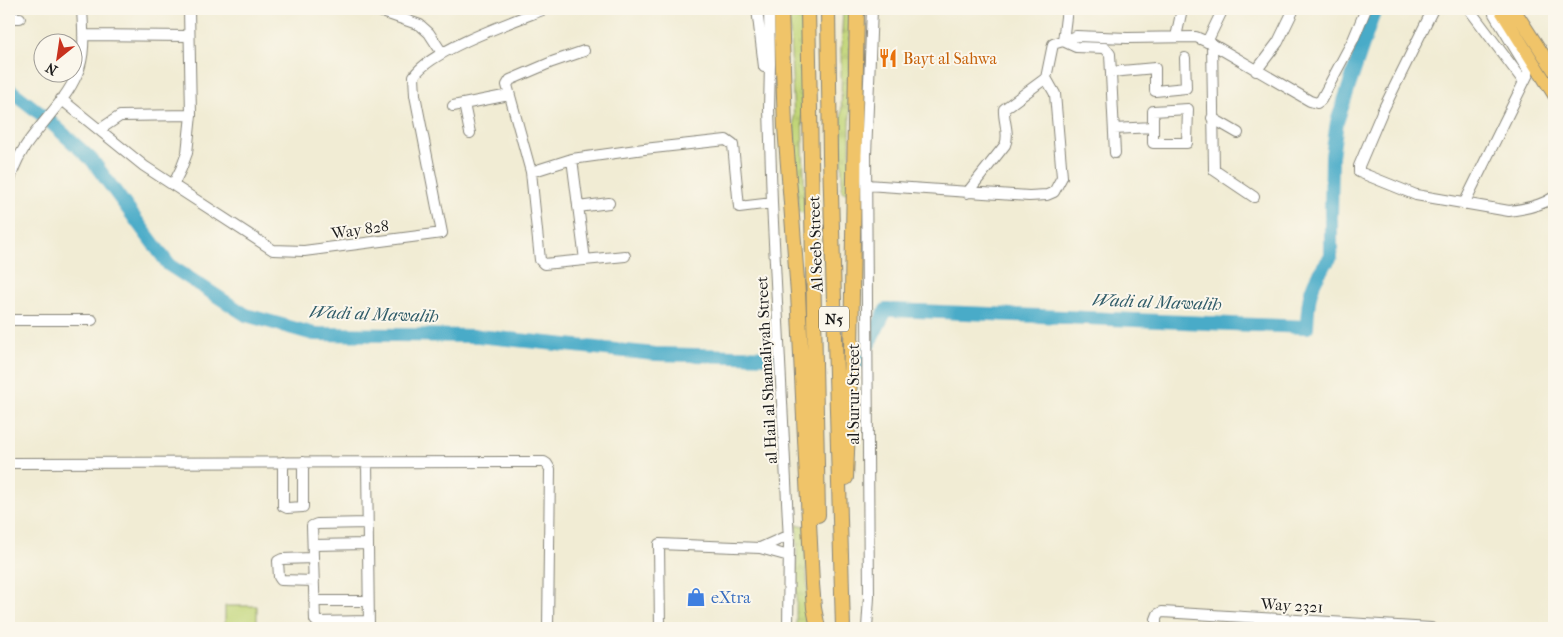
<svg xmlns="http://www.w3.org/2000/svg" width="1563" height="637" viewBox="0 0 1563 637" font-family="'IM FELL French Canon',serif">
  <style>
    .grass { fill: url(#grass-tufts); stroke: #6e784a }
    .pitch { fill: #c1d578; stroke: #6e784a }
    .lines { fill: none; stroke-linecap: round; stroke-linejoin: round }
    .river { stroke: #48abc8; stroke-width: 14 }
    .minor-casing { stroke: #868478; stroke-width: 12 }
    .major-casing { stroke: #868478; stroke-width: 14 }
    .highway-casing { stroke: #868478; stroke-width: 16 }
    .minor { stroke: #fff; stroke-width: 10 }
    .major { stroke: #f0c469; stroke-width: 12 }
    .highway { stroke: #f0c469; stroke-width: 14 }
    .labels { text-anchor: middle; stroke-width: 4; stroke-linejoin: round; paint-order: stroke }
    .shield { fill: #fbf7ec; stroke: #5f5e5a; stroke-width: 1 }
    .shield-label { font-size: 15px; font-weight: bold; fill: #1c1c1c }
    .food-label { font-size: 16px; fill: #c56008; stroke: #fbf7ec; text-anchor: start }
    .street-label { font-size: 16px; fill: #1c1c1c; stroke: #fbf7ec }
    .shop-label { font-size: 16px; fill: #366cbe; stroke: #fbf7ec; text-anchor: start }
    .water-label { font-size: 18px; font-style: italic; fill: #305c69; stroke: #fbf7ec }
  </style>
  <defs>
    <pattern id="grass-tufts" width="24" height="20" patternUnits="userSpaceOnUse" patternTransform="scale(1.25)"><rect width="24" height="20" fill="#c1d578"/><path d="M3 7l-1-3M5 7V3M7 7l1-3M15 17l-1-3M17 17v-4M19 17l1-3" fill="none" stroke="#a5b667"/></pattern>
  </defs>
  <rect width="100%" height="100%" fill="#fbf7ec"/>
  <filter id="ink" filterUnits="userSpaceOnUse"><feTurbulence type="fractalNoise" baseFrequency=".02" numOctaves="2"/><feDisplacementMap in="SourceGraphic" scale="10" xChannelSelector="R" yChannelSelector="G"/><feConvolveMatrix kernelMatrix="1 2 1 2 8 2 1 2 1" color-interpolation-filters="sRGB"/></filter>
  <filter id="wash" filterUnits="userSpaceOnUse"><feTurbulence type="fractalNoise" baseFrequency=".0096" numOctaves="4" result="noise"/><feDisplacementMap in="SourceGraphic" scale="20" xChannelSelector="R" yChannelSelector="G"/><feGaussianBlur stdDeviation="1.12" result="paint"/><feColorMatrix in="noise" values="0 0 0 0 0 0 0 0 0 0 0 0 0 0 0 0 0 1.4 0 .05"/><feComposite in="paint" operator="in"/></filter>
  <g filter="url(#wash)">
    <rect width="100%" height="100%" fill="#f1ecd4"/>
    <path class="grass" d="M789 9H802V111L805 209 803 213 798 212Z
      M843 9H850V166L848 194 842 191 841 50Z
      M797 524 805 526 809 628H796Z"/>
    <path class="pitch" d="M225 606H257V628H225Z"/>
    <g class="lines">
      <path class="river" d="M9 89 46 118 92 160 169 265 246 315 314 334 478 336 655 354 774 357
        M1331 216 1332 156 1337 122 1375 9
        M893 310 1307 327C1308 296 1310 282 1331 257V220
        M859 363 886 310H889"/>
    </g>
  </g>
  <g filter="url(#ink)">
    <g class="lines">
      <g class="minor-casing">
        <path id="minor" d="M189 9 191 115 187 153 181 169 173 185 273 250 304 251 442 233 415 95 414 76C431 50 514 21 545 9
          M374 9 420 25 429 33 442 53
          M757 9 764 67
          M769 9 770 64 769 109 772 203 789 541 788 628
          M1067 9 1063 41 1076 36 1127 38 1196 37 1212 44 1310 101 1317 103 1321 100 1353 40 1366 9
          M1433 9 1382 112 1359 166V172L1416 195 1509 211C1525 209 1541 206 1554 197
          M1469 9 1524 82
          M9 18H20
          M83 35 189 36
          M1176 37 1182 9
          M1207 42 1223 9
          M1212 44 1214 170 1254 197
          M584 51 552 62 510 80 507 85 531 172 540 260 544 264 625 256
          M1256 71 1278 42 1294 9
          M1111 72 1155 68V91L1186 88 1185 58
          M61 99 144 166 173 185
          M464 104 470 133
          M453 106 509 95
          M1188 109 1187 143H1153V111Z
          M1212 118 1238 133
          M1114 129 1153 127
          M99 130 120 116 191 115
          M572 159 585 260
          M531 172 572 159 644 149 726 140 733 145 739 207 772 203
          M9 185C17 139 60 114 77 74 86 54 83 30 82 9
          M867 185 1029 196 1047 195 1054 192 1062 177 1055 94 1046 78 1053 44 1063 41 1076 47 1105 48 1110 54 1115 153
          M967 193 1005 145C1010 134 1003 120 1004 109L1046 78
          M1464 204 1528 74V70L1494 14V9
          M578 207 609 203
          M9 320H92
          M283 462V506L287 508 303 507V462
          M9 463 544 462 547 464 550 469 548 628
          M367 463 369 627
          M368 523 317 524 312 526 315 620 317 622 369 621
          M313 545 368 544
          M760 548 789 535
          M313 558 282 559 278 561 279 577 281 580 314 581
          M314 601H368
          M660 628 659 544 760 548 789 556
          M867 628 869 597 866 155 872 9
          M1156 628V619L1158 614 1162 612 1431 628"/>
      </g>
      <g class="major-casing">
        <path id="major" d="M1500 9 1554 95
          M1514 9 1554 71"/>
      </g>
      <g class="highway-casing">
        <path id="highway" d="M781 9 785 127 798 293 812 584 814 608 818 628
          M808 9 818 515
          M828 9 830 156 843 628
          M846 478 851 350 857 9"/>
      </g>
      <use href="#minor" class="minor"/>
      <use href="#major" class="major"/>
      <use href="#highway" class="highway"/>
    </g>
  </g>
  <defs>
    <g id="restaurant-bare" transform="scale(1.5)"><path d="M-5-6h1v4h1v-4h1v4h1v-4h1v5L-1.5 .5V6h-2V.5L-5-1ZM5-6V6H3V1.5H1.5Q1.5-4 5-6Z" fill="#e8710a" stroke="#fbf7ec" stroke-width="2.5" paint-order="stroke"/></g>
    <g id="shop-bare" transform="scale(1.5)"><path d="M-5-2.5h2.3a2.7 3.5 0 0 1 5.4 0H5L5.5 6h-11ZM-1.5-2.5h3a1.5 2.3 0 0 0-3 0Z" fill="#3f7fe0" stroke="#fbf7ec" stroke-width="2.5" paint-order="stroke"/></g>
  </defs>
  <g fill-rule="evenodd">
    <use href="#restaurant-bare" x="888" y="58"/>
    <use href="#shop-bare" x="696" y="597"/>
  </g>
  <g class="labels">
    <rect class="shield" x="819" y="306.5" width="30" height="25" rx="4"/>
    <g class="shield-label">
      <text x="834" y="324">N5</text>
    </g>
    <g class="food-label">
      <text x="903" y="64">Bayt al Sahwa</text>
    </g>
    <g class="street-label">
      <text transform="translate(360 229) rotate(-8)" y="6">Way 828</text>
      <text transform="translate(815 244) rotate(-92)" y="6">Al Seeb Street</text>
      <text transform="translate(766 370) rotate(-93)" y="6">al Hail al Shamaliyah Street</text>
      <text transform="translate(853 394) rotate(-90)" y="6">al Surur Street</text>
      <text transform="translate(1292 605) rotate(3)" y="6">Way 2321</text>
    </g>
    <g class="shop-label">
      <text x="711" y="603">eXtra</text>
    </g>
    <g class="water-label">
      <text transform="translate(1157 302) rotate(2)" y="6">Wadi al Mawalih</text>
      <text transform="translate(374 314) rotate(2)" y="6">Wadi al Mawalih</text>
    </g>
  </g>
  <rect width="1563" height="637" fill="none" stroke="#fbf7ec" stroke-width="30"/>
  <g transform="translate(58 58) rotate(210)"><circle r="24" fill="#fbf7ec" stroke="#a29f99"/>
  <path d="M0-4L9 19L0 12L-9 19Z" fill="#c8321e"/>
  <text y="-8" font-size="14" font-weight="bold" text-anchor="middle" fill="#1c1c1c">N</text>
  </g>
</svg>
